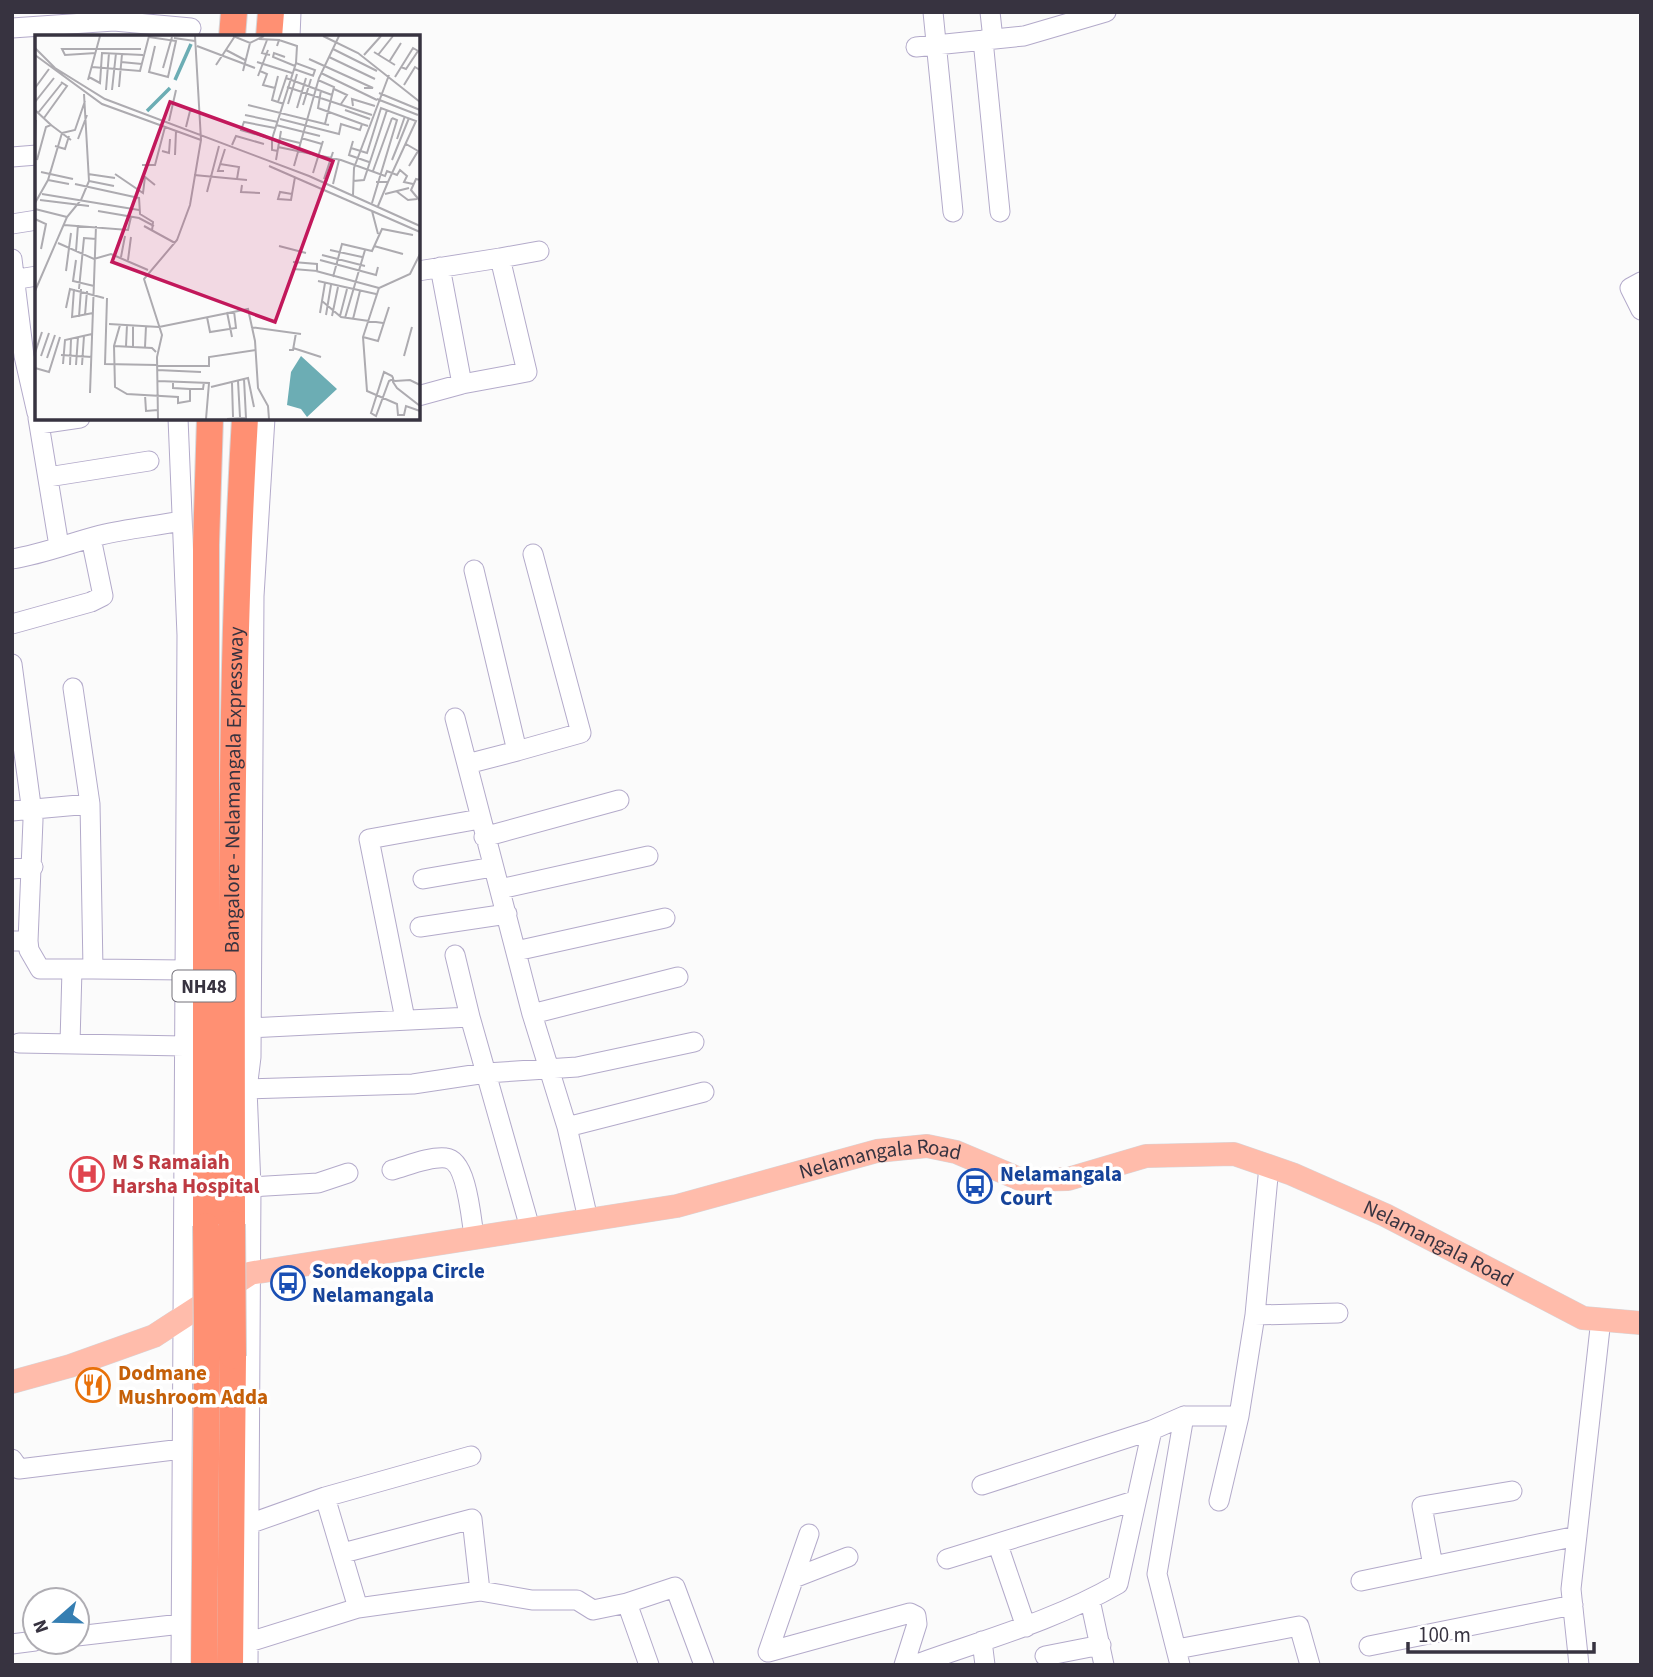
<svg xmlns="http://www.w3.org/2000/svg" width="1653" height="1677" viewBox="0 0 1653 1677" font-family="'Source Sans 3',sans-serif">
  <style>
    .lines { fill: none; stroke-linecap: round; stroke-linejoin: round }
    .minor-casing { stroke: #b3aaca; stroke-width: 21 }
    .major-casing { stroke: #d7d6d9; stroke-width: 24 }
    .highway-casing { stroke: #d7d6d9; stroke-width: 28 }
    .minor { stroke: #fff; stroke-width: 19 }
    .major { stroke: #ffbcab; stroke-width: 23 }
    .highway { stroke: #ff9073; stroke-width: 26 }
    .highway-bridge-casing { stroke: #d7d6d9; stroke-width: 28; stroke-linecap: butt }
    .highway-bridge { stroke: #ff9073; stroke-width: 26 }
    .labels { text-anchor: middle; stroke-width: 7; stroke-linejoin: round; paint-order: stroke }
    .shield { fill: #fff; stroke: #737079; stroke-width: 2 }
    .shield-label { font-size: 19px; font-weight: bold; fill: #373340 }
    .street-label { font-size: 21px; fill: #373340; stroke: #fff }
    .health-label { font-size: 21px; font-weight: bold; fill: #be3a42; stroke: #fff; text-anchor: start }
    .transit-label { font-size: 21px; font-weight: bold; fill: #164399; stroke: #fff; text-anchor: start }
    .food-label { font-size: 21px; font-weight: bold; fill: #c56008; stroke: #fff; text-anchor: start }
    .inset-river { fill: none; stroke: #6cadb4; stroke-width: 3.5 }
    .inset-road { fill: none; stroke: #adabb0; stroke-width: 2 }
    .view { fill: #c2185b; fill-opacity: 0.15; stroke: #c2185b; stroke-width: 3.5 }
    .inset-edge { fill: none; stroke: #373340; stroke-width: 3.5 }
  </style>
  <rect width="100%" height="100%" fill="#fbfbfb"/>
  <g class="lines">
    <g class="minor-casing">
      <path id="minor" d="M933 12 953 212
        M990 12 993 39
        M12 28 114 21 191 28
        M290 37 291 12
        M983 40 1000 212
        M916 47 1024 36 1106 12
        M12 157 37 155
        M12 224 37 220
        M500 258 539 251
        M12 259 24 356 37 413
        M418 271 500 258 527 372 462 384 440 267
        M12 280 37 276
        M1641 282 1630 288 1641 310
        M418 396 462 384
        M38 418 59 546
        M178 418 187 635 181 1665
        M39 424 80 418
        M48 477 149 461
        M12 559C43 554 70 543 101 535 127 529 155 526 181 521
        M12 624 91 602 103 596 91 538
        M12 664 33 820 28 941H12
        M73 688 90 804 93 969 185 970
        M455 718 532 1014 567 1127 588 1219
        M517 751 581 733 533 554
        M467 764 517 751 474 570
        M12 811 90 804
        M484 837 619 800
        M12 869 33 867
        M423 879 493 867
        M500 889 648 856
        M420 927 507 914
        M28 941 29 950 40 969H93
        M516 951 665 918
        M532 1014 678 977
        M470 1017 530 1228
        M405 1019 369 839 480 819
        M249 1028 470 1017 455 955
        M19 1043 184 1046
        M70 1043 72 969
        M247 1089 413 1084 486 1073 577 1067 694 1042
        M567 1127 704 1092
        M392 1170C407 1166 430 1156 446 1158 467 1160 471 1218 474 1236
        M251 1187 318 1183 348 1173
        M1255 1315 1338 1313
        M12 1459 19 1469 182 1449
        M982 1485 1152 1430
        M325 1497 358 1608
        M1219 1501 1239 1416 1255 1315 1269 1166
        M249 1524 325 1497 471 1456
        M809 1534 768 1652 910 1613 916 1616 917 1624 904 1665
        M998 1545 1026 1627
        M343 1553 472 1519 480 1591
        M947 1559 1134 1501
        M1433 1566 1422 1506 1512 1491
        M794 1578 848 1557
        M1361 1581 1577 1536
        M1090 1600 1104 1665
        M627 1603 675 1587 704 1665
        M77 1636 181 1624
        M982 1641 985 1665
        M249 1642 358 1608 480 1591 532 1600H577L593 1610 627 1603 649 1665
        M12 1644 35 1641
        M1369 1646 1573 1605
        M1177 1649 1299 1626 1310 1665
        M1045 1656 1101 1645
        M248 1665 251 1187 247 1089 251 1057 254 596 265 418
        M914 1665C983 1640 1054 1621 1118 1584L1152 1430 1184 1416H1239
        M1180 1665 1157 1574 1184 1416
        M1579 1665 1571 1589 1601 1319"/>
    </g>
    <g class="major-casing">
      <g id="major">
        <path id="s1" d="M12 1382 70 1366 154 1336 251 1273 677 1206 877 1151 927 1146 956 1152 1022 1180 1068 1179 1146 1156 1234 1154 1292 1174 1385 1215 1583 1318 1641 1323"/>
      </g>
    </g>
    <g class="highway-casing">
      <g id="highway">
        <path d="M232 37 234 12"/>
        <path d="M269 37 271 12"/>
        <path id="s2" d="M232 1224C232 955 229 687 245 418"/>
        <path d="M206 1226V545L210 418"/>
        <path d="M204 1665 207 1356"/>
        <path d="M230 1665 233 1356"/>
      </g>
    </g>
    <use href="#minor" class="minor"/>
    <use href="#major" class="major"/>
    <use href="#highway" class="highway"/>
    <g class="highway-bridge-casing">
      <path id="highway-bridge" d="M232 1224 233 1356
        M206 1226 207 1356"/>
    </g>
    <use href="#highway-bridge" class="highway-bridge"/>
  </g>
  <defs>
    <g id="hospital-ring" transform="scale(1.75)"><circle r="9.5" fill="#fff" stroke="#e0444e" stroke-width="1.5"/><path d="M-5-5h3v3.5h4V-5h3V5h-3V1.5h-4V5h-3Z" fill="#e0444e"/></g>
    <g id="bus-ring" transform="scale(1.75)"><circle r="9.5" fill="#fff" stroke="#1a4fb4" stroke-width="1.5"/><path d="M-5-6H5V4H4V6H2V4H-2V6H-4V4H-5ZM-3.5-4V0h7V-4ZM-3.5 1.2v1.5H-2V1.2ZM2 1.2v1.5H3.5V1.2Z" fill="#1a4fb4"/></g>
    <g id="restaurant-ring" transform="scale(1.75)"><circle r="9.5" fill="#fff" stroke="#e8710a" stroke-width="1.5"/><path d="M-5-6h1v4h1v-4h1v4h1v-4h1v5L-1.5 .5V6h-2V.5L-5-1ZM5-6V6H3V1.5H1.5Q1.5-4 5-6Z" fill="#e8710a"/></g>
  </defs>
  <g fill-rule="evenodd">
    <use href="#hospital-ring" x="87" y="1174"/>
    <use href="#bus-ring" x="975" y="1186"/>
    <use href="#bus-ring" x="288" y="1283"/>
    <use href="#restaurant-ring" x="93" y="1385"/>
  </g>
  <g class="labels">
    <rect class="shield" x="172.5" y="970.5" width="63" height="31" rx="5"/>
    <g class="shield-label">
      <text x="204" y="993">NH48</text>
    </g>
    <g class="street-label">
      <text dy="7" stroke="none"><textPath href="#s2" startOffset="434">Bangalore - Nelamangala Expressway</textPath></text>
      <text dy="7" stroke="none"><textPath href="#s1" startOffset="906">Nelamangala Road</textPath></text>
      <text dy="7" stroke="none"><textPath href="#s1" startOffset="1494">Nelamangala Road</textPath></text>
    </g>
    <g class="health-label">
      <text x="112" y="1169">M S Ramaiah<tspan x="112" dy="24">Harsha Hospital</tspan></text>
    </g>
    <g class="transit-label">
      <text x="1000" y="1181">Nelamangala<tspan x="1000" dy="24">Court</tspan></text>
      <text x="312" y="1278">Sondekoppa Circle<tspan x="312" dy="24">Nelamangala</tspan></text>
    </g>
    <g class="food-label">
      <text x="118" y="1380">Dodmane<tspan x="118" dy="24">Mushroom Adda</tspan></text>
    </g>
  </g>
  <g transform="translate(35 35)">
    <rect width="385" height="385" fill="#fbfbfb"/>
    <path d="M266 321 302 354 272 382 266 374 252 370 256 337Z" fill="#6cadb4"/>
    <path class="inset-river" d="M140 45 156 9M112 76 135 53"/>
    <path class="inset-road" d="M198 1 215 8 229 1M288 1 323 18 385 67M114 2 141 6 133 42 114 37 120 11M139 3 160 6M224 4 244 5 242 11M232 5 227 18 235 20M244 5 262 11 261 28M162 11 220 33M0 13 20 33 70 64 274 141 385 191M298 14 342 36M191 15 210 25M339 17 360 30M61 18 30 20 27 14H106M0 20 67 69 166 105M329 20 346 1M343 20 358 1M250 22 239 18 238 22 260 31M294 22 340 44M274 24 338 53H329M86 27 107 29M222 27 257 38M354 27 366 8M181 30 200 1M57 32 105 36 114 1M366 32 371 34 383 16M128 33 137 2M259 34 279 41M208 36 215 8M225 36 232 39 228 50 240 53M286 38 342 65M223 41 233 15M243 41 237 65 249 69M54 42 65 48 67 18 108 20M360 42 378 13 385 17M251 43 297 60M53 45 65 1M283 45 299 52 290 89M369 50 380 32 385 35M84 52 87 19M252 52 337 80M0 53 14 34M299 54 312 60 306 69M71 55 74 18M77 55 81 18M286 55 283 73 327 89M344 58 385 75M342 64 383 80M0 67 19 43M243 67 252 40M253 69 262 39M213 70 294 90M268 70 276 44M318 71 317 64 340 71M262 73 271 43M0 75 16 90 11 92 2 125M310 75 335 84M3 78 27 48M210 80 243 87M9 83 32 51 26 47M245 84 304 99 306 89 325 95 327 89 333 91M134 86 141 55M16 90 36 105M241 90 285 101M151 92 155 76H164M27 98 40 95 50 66M244 103 265 108M266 103 287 109M43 104 52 80M237 104 206 95 209 87 240 93M362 104 370 81M0 106 1 85M318 106 314 120 334 127M371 109 383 116 374 131M197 110 201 101 229 109M20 111 30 114 34 101M243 112 306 125 350 141 352 136 362 140 365 135 372 141 369 147 378 149M316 113 332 118 346 73 381 86 353 147H341M127 116 134 118 135 104M243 116 237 115V104L261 28 280 35 278 41M140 120 141 96M241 125 246 96M357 125 374 83M185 129 204 132 202 144M107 130H120L130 92M234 131 385 197M259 131 284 43 304 1M189 136H183L190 114M338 136 357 83M6 137 38 144M278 138 288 106M53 139 80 143M80 139 108 158 110 142 120 150M159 140 212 145M289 144 298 117M13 145 34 149M385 145 381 144 376 155 385 166M54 146 79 151M318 146 329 145 352 75M40 149 104 163M298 149 304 125M207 150 206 157 225 158M361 156 373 165 382 164M172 157 184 111M7 159 104 175M257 159 245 157 243 164 256 165 257 159 260 142M350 159 374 153M318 160 319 133 354 40M104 162 105 179 118 187 117 196M5 165 54 171M0 168 13 145 27 98M337 168 362 85 357 83M343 171 353 147M0 174 32 182M63 176 104 183 119 191M337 176 343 199M0 184 11 189 6 214M29 190 93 195 96 182M109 191 140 208M23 208 59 224 76 219 113 235M244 211 271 218M339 211 368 219M295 215 327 222M41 216 43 190M385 219 375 239 344 253 328 302 332 356 362 369 363 380H369L371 371 385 376M287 220 330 231M86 222 90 201M41 225 38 246 59 251M93 225 96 202M285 225 341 240 343 232M258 234 282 236V229L258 227M31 236 36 198M281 236 344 253M298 242 307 209 337 216 347 194 378 200M283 246 341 259M39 254 37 282 58 278M44 254 49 203 61 204M0 256 32 182 46 165 54 146 49 59M72 263 70 329 174 331V322L221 315M287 266 306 282 348 288M31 273 35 254 69 263M192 277 197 302M285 278 290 248M50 280 52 256M291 280 296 250M297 281 303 252M305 281 312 254M44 282 46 254M172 282 175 297 201 293 199 276M310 283 330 215M318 284 325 256M74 289 124 292 213 274 220 306 223 353 233 371 234 384M85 290 79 311 80 352 92 359 143 362V368L155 366V354M216 292 266 299M328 302 343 306 354 272M79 311 117 313 121 317M91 311 92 290M98 312V290M110 312 111 291M258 313 286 322M254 315H258L261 298M0 318 7 297M26 320 57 322M6 321 14 298M369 321 377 292M12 323 20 300M28 329 30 305 57 299M35 330 36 304M41 330 43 302M47 330 49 301M0 333 14 337 25 302M122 335 166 337M123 346 174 348 171 384M203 346 205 382M138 347V353L155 354H168L169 347M197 348 198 382M385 350 375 345 360 346 358 345H356L354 346 341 381 336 378 349 337 357 341 358 343V347L362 353 385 371M176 352 213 343 219 372M55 358 61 191M110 360 111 376 123 375M123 384 122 322 127 300 109 244 142 205 155 170 166 105 160 1M192 384 211 383 209 344"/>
    <path class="view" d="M135 67 298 126 240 287 77 227Z"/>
    <rect width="385" height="385" class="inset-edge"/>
  </g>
  <rect width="1653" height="1677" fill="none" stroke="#373340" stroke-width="28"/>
  <g transform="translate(56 1621) rotate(250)"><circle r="33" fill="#ffffff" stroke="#afadb3" stroke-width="2"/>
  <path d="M0-5L12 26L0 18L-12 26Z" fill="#357eb2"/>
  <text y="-10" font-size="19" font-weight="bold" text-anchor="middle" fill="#373340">N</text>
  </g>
  <path d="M1408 1642v10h186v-10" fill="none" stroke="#373340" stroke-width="3.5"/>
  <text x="1418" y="1642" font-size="21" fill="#373340" stroke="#ffffff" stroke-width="5" paint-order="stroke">100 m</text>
</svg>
